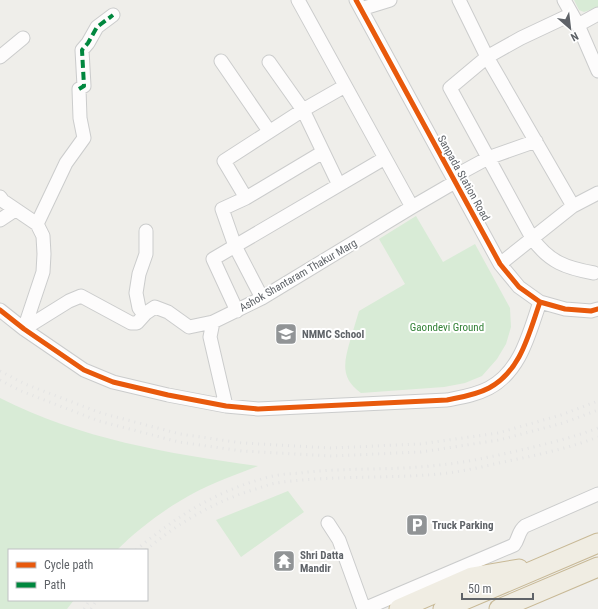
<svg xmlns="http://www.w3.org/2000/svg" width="598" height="609" viewBox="0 0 598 609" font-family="'Roboto Condensed',sans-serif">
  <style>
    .green { fill: #d8ebd6 }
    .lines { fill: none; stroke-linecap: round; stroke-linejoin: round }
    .minor-casing { stroke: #cbcccc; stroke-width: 15 }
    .highway-casing { stroke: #c8b996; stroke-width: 21 }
    .minor { stroke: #fdfcfc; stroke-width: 13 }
    .highway { stroke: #f0ede3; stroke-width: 19 }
    .rail { stroke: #e4e4e4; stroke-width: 3; stroke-dasharray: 1 5; stroke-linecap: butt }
    .quiet { stroke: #00873e; stroke-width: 4; stroke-dasharray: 8 4; stroke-linecap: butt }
    .cycleway-casing { stroke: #fff; stroke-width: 8 }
    .cycleway { stroke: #e8590c; stroke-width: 5 }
    .labels { text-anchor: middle; stroke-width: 4; stroke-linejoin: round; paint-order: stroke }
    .street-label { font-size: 11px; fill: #5f6368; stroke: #fff }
    .park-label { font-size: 11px; fill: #348238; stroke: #fff }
    .poi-label { font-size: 11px; font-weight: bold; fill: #5f6368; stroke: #fff; text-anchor: start }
  </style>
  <rect width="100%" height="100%" fill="#efeeea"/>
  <path class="green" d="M574 0H598V7L584 12 579 10Z
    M416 216 443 262 475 244 510 308 511 327 506 344 497 359 482 376 465 383 444 387 361 393C340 378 344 362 350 341 353 331 356 321 359 311L405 284 379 239Z
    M0 398C80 439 170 454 258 466 232 476 204 486 180 501 158 514 135 532 117 550H9V600H74L67 609H0Z
    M288 491 304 512 241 557 216 520Z"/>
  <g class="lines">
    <g class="minor-casing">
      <path id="minor" d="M298 0 412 207
        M356 0 500 264 519 287 540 302 565 309 591 311 598 309
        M459 0 487 57 573 206
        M564 0 578 25 598 71
        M361 9 390 0
        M572 14 521 38 487 57 450 88 532 238C549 262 566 268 594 273
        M578 25 598 14
        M0 57 23 38
        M221 61 269 131
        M269 62 303 110 339 185
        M453 177 488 158 536 141
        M0 197 3 201 37 224 43 236 44 254 43 272 24 329
        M246 198 323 152
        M0 220 15 210
        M37 224 66 163 84 138 80 118 79 89 84 86 82 50 88 43 97 27 113 15
        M500 264 573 206 598 193
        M262 298 235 246 385 158
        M0 310 24 329 84 370 113 382 168 395 226 406 258 409 447 400C462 397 476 395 489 388 521 371 529 333 540 302
        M237 311 213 259 235 246 222 209 246 198 224 161 303 110 345 86
        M144 315 139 308 136 293 139 274 146 254V231
        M24 329 69 301 81 296 131 323H137L146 313 155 307 168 312 189 327 213 322
        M226 406 210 337 213 322 262 298 412 207 455 182
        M328 523 339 540 364 609
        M364 609 514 545C519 539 518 531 525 526L598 494"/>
    </g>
    <g class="highway-casing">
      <path id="highway" d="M399 609 472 577 519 569
        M443 609 598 543
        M499 609 598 567"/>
    </g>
    <use href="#minor" class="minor"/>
    <use href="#highway" class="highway"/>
    <path class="rail" d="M0 371 25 384 101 413 180 434 242 443 331 448 420 444 498 433 561 415 598 401
      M0 380 21 391 99 421 179 442 242 451 331 456 421 452 499 440 563 423 598 410
      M136 550C178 515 219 489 273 476 282 474 291 474 300 473 346 467 393 471 439 465 462 463 485 458 508 453 538 446 569 439 598 428
      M146 550C178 523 215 501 256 489 263 487 269 484 276 483 330 475 385 479 439 474 462 472 485 466 508 461 538 455 569 448 598 437
      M84 609 90 600
      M91 609 97 600"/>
    <path class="quiet" d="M79 89 84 86 82 50 88 43 97 27 113 15"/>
    <g class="cycleway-casing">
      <path id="cycleway" d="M356 0 500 264 519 287 540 302 565 309 591 311 598 309
        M0 310 24 329 84 370 113 382 168 395 226 406 258 409 447 400C462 397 476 395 489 388 521 371 529 333 540 302"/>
    </g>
    <use href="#cycleway" class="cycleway"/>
  </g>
  <defs>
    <g id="school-square" transform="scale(1.15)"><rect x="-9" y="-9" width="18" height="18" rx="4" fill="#919496" stroke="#fff"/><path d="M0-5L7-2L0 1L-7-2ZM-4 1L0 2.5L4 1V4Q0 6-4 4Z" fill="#fff"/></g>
    <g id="parking-square" transform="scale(1.15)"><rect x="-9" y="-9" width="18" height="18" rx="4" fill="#919496" stroke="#fff"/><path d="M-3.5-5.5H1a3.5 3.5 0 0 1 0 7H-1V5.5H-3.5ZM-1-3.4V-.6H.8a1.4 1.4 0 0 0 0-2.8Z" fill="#fff"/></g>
    <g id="temple-square" transform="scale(1.15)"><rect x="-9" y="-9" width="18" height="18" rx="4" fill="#919496" stroke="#fff"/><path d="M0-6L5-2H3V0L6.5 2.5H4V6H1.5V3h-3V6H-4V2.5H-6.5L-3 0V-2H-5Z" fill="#fff"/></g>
  </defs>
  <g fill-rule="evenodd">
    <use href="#school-square" x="286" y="334"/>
    <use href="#parking-square" x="417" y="525"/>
    <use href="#temple-square" x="284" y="561"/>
  </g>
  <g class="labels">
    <g class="street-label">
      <text transform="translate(464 178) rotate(61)" y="4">Sanpada Station Road</text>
      <text transform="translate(298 275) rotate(-30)" y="4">Ashok Shantaram Thakur Marg</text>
    </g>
    <g class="park-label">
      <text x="447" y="331">Gaondevi Ground</text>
    </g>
    <g class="poi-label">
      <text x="302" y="338">NMMC School</text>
      <text x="432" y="529">Truck Parking</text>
      <text x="300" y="559">Shri Datta<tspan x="300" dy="13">Mandir</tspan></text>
    </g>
  </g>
  <rect x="8" y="549" width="140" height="52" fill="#ffffff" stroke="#bfc1c3"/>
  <rect x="16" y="562" width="20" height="6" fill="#e8590c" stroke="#bfc1c3"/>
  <text x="44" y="569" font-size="12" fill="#5f6368">Cycle path</text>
  <rect x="16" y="582" width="20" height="6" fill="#00873e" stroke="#bfc1c3"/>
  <text x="44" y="589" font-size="12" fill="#5f6368">Path</text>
  <g transform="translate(570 28) rotate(152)" stroke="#ffffff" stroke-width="3" paint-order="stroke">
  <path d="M0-3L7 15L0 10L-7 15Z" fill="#5f6368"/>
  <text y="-6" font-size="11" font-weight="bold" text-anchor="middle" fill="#5f6368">N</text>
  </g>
  <path d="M462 593v6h71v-6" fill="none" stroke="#5f6368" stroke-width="2"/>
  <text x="468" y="593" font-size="12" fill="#5f6368" stroke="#ffffff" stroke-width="3" paint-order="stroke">50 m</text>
</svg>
